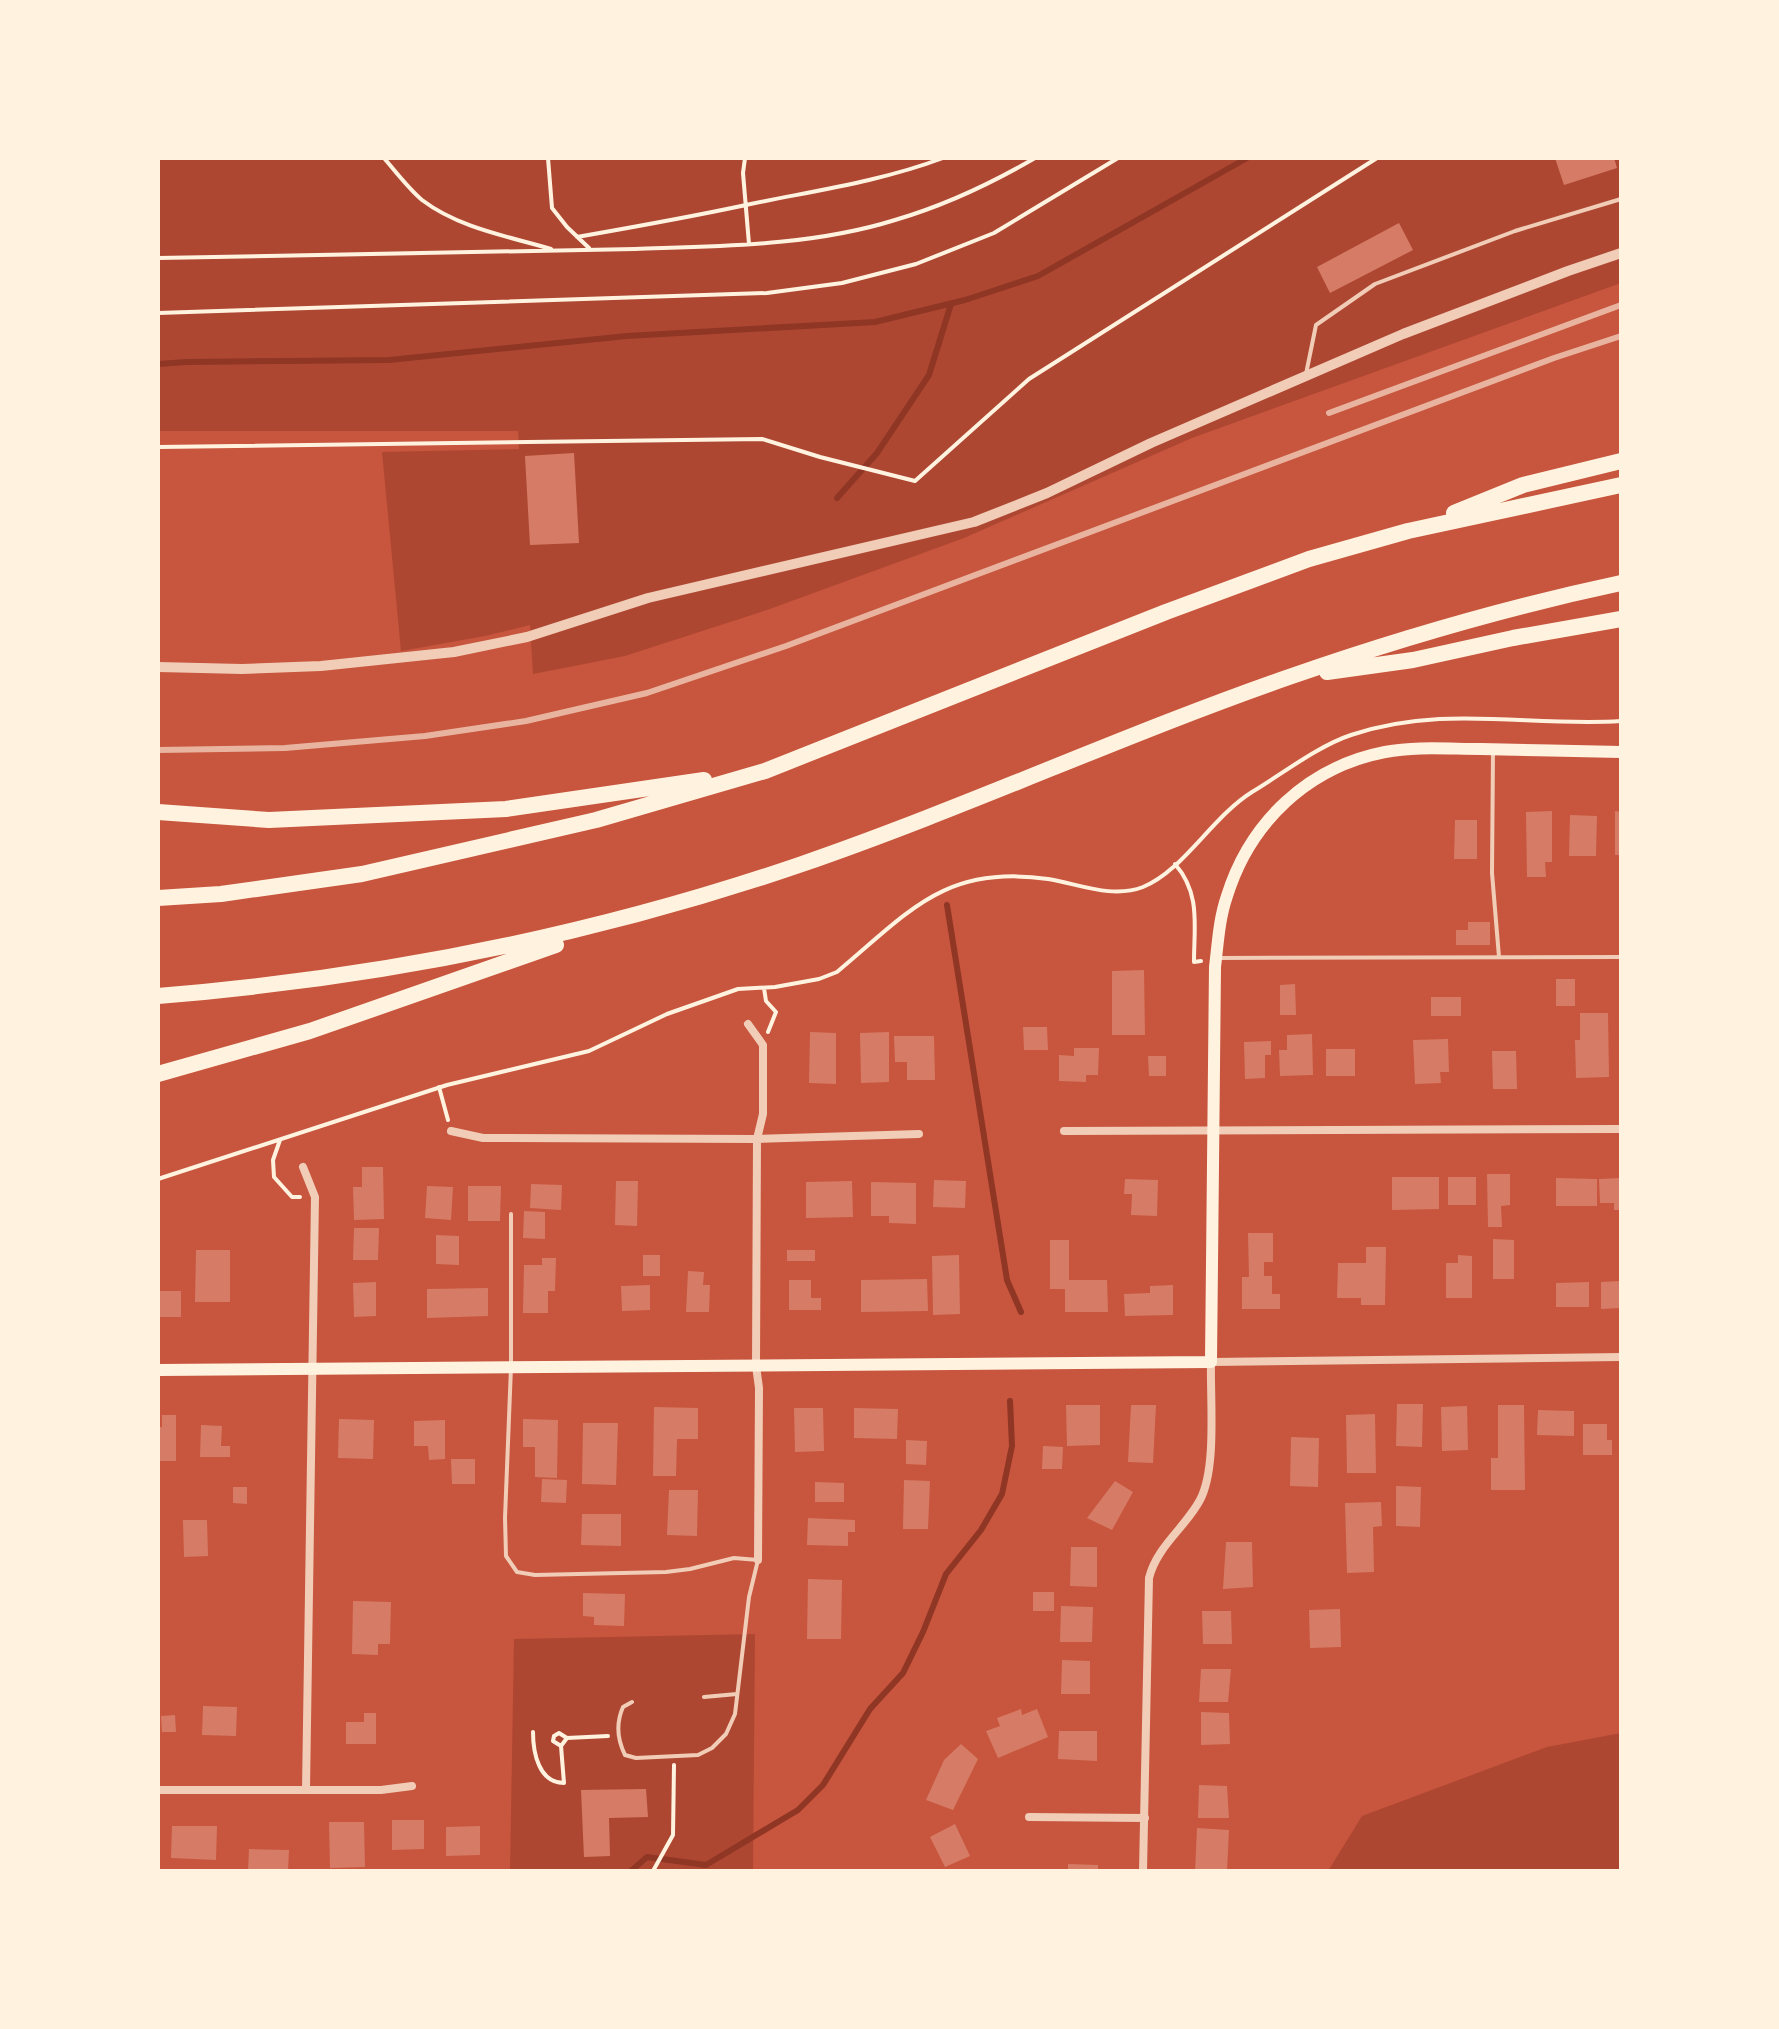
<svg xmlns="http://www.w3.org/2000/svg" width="1779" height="2029" viewBox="0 0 1779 2029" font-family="'Libre Baskerville',serif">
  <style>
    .green { fill: #ae4732 }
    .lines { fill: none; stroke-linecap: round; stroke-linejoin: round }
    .stream { stroke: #8f3625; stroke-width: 6 }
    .building { fill: #d67c66 }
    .path { stroke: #fff3e0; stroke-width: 4 }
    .service { stroke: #f1ccb7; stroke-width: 4 }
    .minor { stroke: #f1ccb7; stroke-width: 8 }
    .tertiary { stroke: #f1ccb7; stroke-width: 10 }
    .secondary { stroke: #fff3e0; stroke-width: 12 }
    .motorway { stroke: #fff3e0; stroke-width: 16 }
    .rail { stroke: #e9b49f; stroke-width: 6 }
  </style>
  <rect width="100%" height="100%" fill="#c8553d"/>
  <path class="green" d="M158 158H1621V283L1192 438 964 538 767 610 625 656 533 674 530 625 485 636 401 651 382 452 519 449 518 431H158Z
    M755 1634 753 1871H510L514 1639Z
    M1621 1733V1871H1328L1362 1816 1547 1747Z"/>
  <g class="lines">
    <path class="stream" d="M158 364 187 362 389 360 627 336 875 322 965 300 1038 276 1247 158
      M837 498 877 453 929 375 951 304
      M947 905 1007 1280 1021 1312
      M631 1871 647 1857 706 1865 798 1810 823 1785 870 1709 903 1673 923 1632 946 1574 981 1530 1002 1494 1012 1446 1010 1401"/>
  </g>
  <path class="building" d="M1555 158H1614L1617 168 1564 185Z
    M1399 223 1413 250 1330 293 1317 267Z
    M574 453 579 543 530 545 525 456Z
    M1552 811V862H1545L1546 877H1527L1526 812Z
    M1615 811 1621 812V855H1615Z
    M1570 815 1597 816 1596 856H1569Z
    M1455 820H1477V859H1454Z
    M1468 922H1490V945H1456V930H1468Z
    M1144 970 1145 1035H1112V971Z
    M1556 979H1575V1006H1556Z
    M1295 984 1296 1015H1280V985Z
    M1431 997H1461V1016H1431Z
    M1580 1013H1608L1609 1077 1576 1078 1575 1040H1580Z
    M1023 1027H1047L1048 1050H1024Z
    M810 1032 836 1033V1084L809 1083Z
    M889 1032V1082L861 1083 860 1033Z
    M1312 1034 1313 1075 1280 1076 1279 1050H1287V1035Z
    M894 1036H934L935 1080H907V1062H895Z
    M1448 1039 1449 1072H1440L1441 1083 1415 1084 1413 1040Z
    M1271 1041V1055H1265V1078L1245 1079 1244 1042Z
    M1074 1048H1099L1098 1075H1086V1082L1059 1081V1055L1074 1056Z
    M1326 1049H1355V1076H1326Z
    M1492 1051H1516L1517 1089H1493Z
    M1148 1056H1166V1076H1149Z
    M362 1167H383L384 1219 354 1220 353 1187H362Z
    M1487 1174H1510V1205L1501 1206 1502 1227H1488Z
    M1392 1177H1439V1209L1392 1210Z
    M1448 1177H1476V1205H1448Z
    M1556 1178 1597 1179V1206H1556Z
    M1621 1178V1210H1614V1203H1600L1599 1179Z
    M1125 1179 1158 1180 1157 1216 1131 1215 1132 1194H1124Z
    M934 1180 966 1181 965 1208 933 1207Z
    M616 1181H638L637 1226 615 1225Z
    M852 1181 853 1217 806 1218V1182Z
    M871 1182 916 1183V1224L889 1223V1216H871Z
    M531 1184 562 1185 561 1210 530 1208Z
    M427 1186 453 1187 451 1220 425 1218Z
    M468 1186H501L500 1221H468Z
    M524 1211 545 1212V1239L523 1238Z
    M354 1228H379L378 1260H353Z
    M1248 1233H1273V1262H1264V1276H1272V1294H1280V1309H1242V1277H1249Z
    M436 1235 459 1236V1265L436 1264Z
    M1493 1239 1514 1240V1279H1493Z
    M1050 1240H1069V1280H1107L1108 1312H1065V1289H1050Z
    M1366 1247H1386L1385 1305H1361V1298H1337L1338 1263H1366Z
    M196 1250H230V1302H195Z
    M787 1250H815V1261H787Z
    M643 1255H660V1276H643Z
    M959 1255 960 1314 933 1315 932 1256Z
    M1458 1255 1472 1256V1298H1446V1263H1458Z
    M542 1258H556L555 1291H548V1313H523L524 1265H542Z
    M688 1271 704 1272 703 1285H710L709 1312H686Z
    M927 1279 928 1311 861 1312V1280Z
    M789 1280H811V1298H821V1310H789Z
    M1621 1281V1308L1601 1309V1282Z
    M376 1282V1316L354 1317 353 1283Z
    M1589 1282V1307H1556V1283Z
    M650 1285V1310L622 1311 621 1286Z
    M1173 1285V1315L1125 1316 1124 1294 1150 1293V1286Z
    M488 1288V1316L427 1318V1289Z
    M158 1291H181V1317H158Z
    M1397 1404H1423L1422 1447 1396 1446Z
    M1066 1405H1100V1445L1067 1446Z
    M1131 1405H1156L1153 1463 1128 1462Z
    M1498 1405H1524L1525 1490H1491V1458H1498Z
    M1467 1406 1468 1450 1442 1451 1441 1407Z
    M654 1407 698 1408V1439H677L676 1476H653Z
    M794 1408H823L824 1451 795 1452Z
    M854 1408 898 1409 897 1439 854 1438Z
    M1538 1410 1574 1411V1436L1537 1435Z
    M1375 1414 1376 1473H1347L1346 1415Z
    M162 1415H176V1461H158V1427H162Z
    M339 1419 374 1420 373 1459 338 1458Z
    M523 1419 558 1420 557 1478 535 1477V1447H523Z
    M445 1420V1459L429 1460 428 1446H414V1421Z
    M583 1423H618L616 1485 582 1484Z
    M1583 1424H1607V1440H1612V1455H1583Z
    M201 1425 222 1426 221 1446H230V1457H200Z
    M1291 1437 1319 1438 1318 1487 1290 1486Z
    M906 1440 927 1441 926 1465 906 1464Z
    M1043 1446 1063 1447 1062 1469H1042Z
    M451 1459H475V1484H452Z
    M542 1479 567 1480 566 1503 541 1502Z
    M904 1480 930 1481 928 1529H903Z
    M1115 1481 1133 1492 1112 1530 1087 1518Z
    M815 1482 844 1483V1502H815Z
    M1396 1486 1421 1487 1420 1527 1396 1526Z
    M233 1487H247V1504L233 1503Z
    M669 1490H698L697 1536 667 1535Z
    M1381 1502 1382 1526 1373 1527 1374 1572 1347 1573 1345 1503Z
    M582 1514H621V1546L581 1545Z
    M808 1518 855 1520V1532H848V1546L807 1545Z
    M183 1520H207L208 1556 184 1557Z
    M1226 1542H1252L1253 1587 1223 1589Z
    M1071 1547H1097V1587L1070 1586Z
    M808 1579 842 1580 841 1639H807Z
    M1033 1592H1054V1611H1033Z
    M583 1593 625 1594 624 1626 594 1625V1617L583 1616Z
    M353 1601 391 1602 390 1644H378V1655L352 1654Z
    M1061 1606 1093 1607 1092 1642H1060Z
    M1340 1609 1341 1647 1310 1648 1309 1610Z
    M1202 1611H1231L1232 1644H1203Z
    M1062 1660 1090 1661V1694H1061Z
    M1201 1669H1231L1228 1702H1199Z
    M203 1706 237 1707 236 1736 202 1735Z
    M1021 1709 1022 1715 1037 1709 1048 1737 998 1758 986 1731 1000 1726 997 1718Z
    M1201 1712 1229 1713 1230 1744 1201 1745Z
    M364 1713H376V1744H346V1722H364Z
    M175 1715 176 1732H162L161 1716Z
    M1059 1731H1097V1761L1058 1759Z
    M961 1744 978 1759 953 1810 926 1800 944 1760Z
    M1199 1785 1227 1786 1229 1818H1198Z
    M646 1789 648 1817 609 1818 610 1856 584 1857 581 1790Z
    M392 1820H424V1849L392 1850Z
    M329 1822H364L365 1867 330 1868Z
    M955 1824 970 1856 945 1867 930 1837Z
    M172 1826H217L216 1860 171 1858Z
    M480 1826V1855L446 1856V1827Z
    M1197 1828 1229 1830 1227 1871H1195Z
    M249 1849 289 1850 288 1871H248Z
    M1068 1864 1098 1865V1871H1068Z"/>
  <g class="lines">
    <path class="path" d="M384 158C396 172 408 188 422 200 459 228 507 236 551 249
      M548 158 552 208 567 227 589 248
      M745 158 743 173 749 244
      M577 237C634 227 690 217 746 205 812 191 879 182 943 158
      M158 258 635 249C721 246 812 246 895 220 943 206 992 183 1035 158
      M158 313 767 293 842 283 916 264 994 233 1118 158
      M158 447 762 439 820 457 915 481 1029 379 1377 158
      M1175 864C1201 894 1194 925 1194 962L1201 961
      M764 988 766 1001 776 1012 768 1032
      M439 1087 448 1120
      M280 1140 273 1160 274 1177 292 1197H300
      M158 1179 447 1085 589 1051 667 1014 738 989 775 987 819 979 837 972C909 912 945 864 1048 879 1079 884 1112 899 1143 887 1183 871 1212 817 1252 792 1282 774 1318 746 1351 735 1444 704 1528 727 1621 721
      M533 1732C533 1753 539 1783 564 1783L561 1746
      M567 1738 561 1746 553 1741 554 1736 559 1733 567 1738 608 1736
      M653 1871 673 1835 674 1765"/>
    <path class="service" d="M1306 374 1316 325 1375 284 1515 231 1621 199
      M1493 752 1492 873 1499 957
      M1219 958 1621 957
      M511 1214V1367L505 1518 506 1556 517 1572 535 1575 666 1572 690 1569 734 1558 758 1560 749 1597 735 1714 726 1734 712 1748 698 1755 636 1758 625 1755C617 1739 616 1723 623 1707L632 1702
      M704 1697 737 1694"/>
    <path class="minor" d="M748 1024 763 1045V1114L757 1139 756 1366 759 1388 758 1560
      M451 1131 483 1138 757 1139 919 1134
      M1064 1131 1621 1129
      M303 1167 315 1197 306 1790
      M158 1790H381L412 1786
      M1029 1817 1145 1818
      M1143 1871 1149 1578C1157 1546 1185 1528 1200 1500 1217 1468 1210 1400 1211 1362L1621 1357"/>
    <path class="tertiary" d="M158 667 242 669 321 666 454 652 527 637 648 598 974 522 1047 493 1151 443 1403 334 1568 271 1621 253"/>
    <path class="secondary" d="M158 1370 1211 1362 1215 967C1218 943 1219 919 1227 896 1250 822 1308 767 1385 752 1416 746 1449 749 1481 749 1528 750 1574 751 1621 752"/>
    <path class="motorway" d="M1454 513 1523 485 1621 461
      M1327 672 1413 660 1513 638 1621 619
      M158 812 269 820 506 809 704 780
      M158 898 221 894 362 874 596 820 765 771 1166 612 1309 559 1408 531 1621 485
      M158 996C379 978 592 936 802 864 967 807 1125 734 1289 677 1398 639 1508 607 1621 583
      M158 1074 310 1031 556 945"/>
    <path class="rail" d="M1329 413 1621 305
      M158 750 285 748 425 736 526 721 647 693 786 646 1554 358 1621 336"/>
  </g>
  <rect width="1779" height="2029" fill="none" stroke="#fff3e0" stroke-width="320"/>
</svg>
